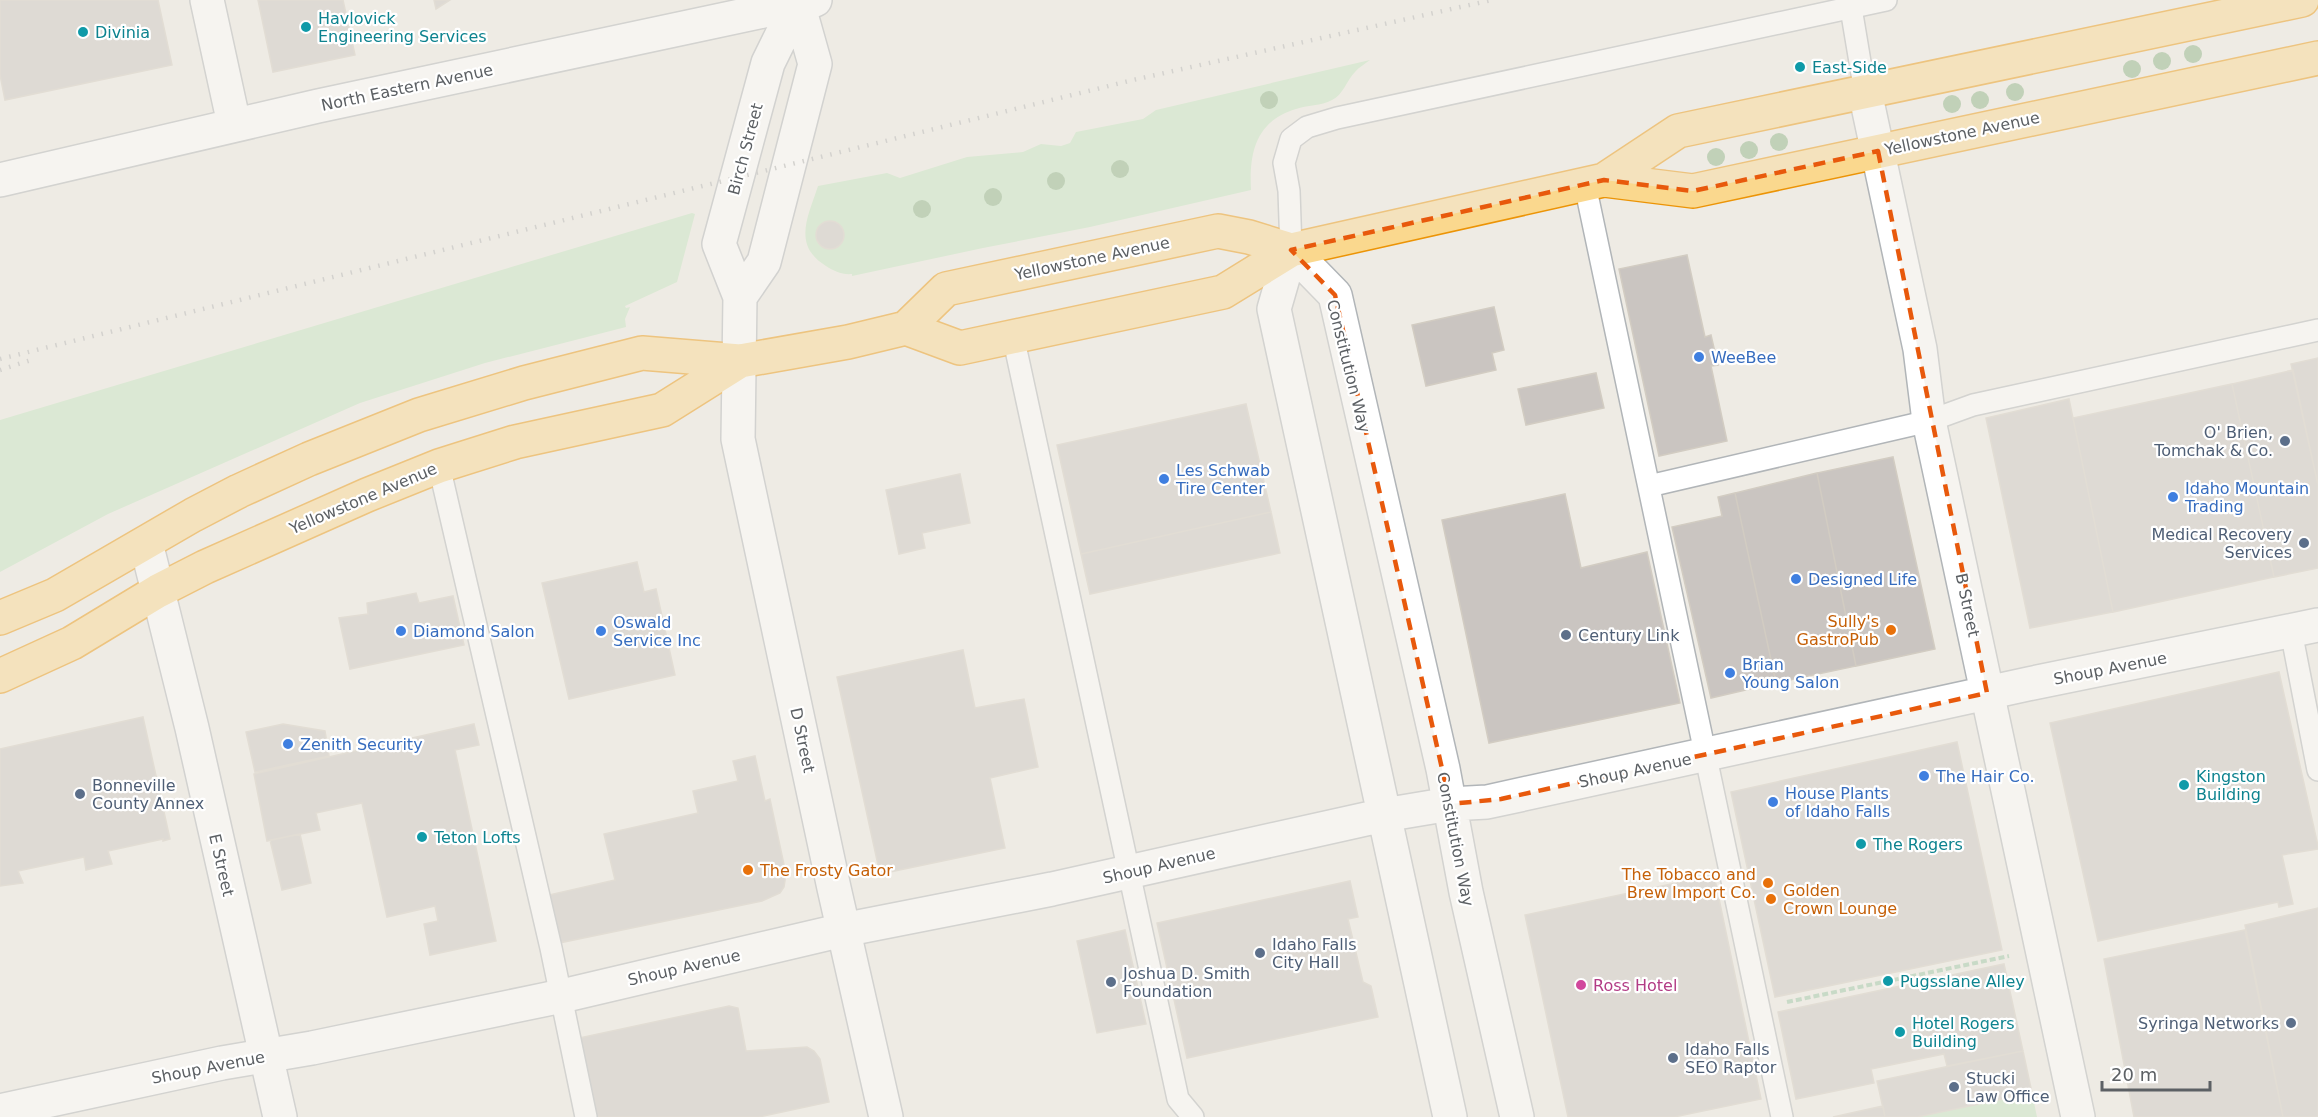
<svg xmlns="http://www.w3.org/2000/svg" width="2318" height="1117" viewBox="0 0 2318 1117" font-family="'DejaVu Sans',sans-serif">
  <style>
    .green { fill: #c3e5c0 }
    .building { fill: #cac5c1; stroke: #d2ccc2; stroke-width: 1.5 }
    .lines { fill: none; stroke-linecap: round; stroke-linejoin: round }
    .lane-casing { stroke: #b1b5b8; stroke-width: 24 }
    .street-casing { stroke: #b1b5b8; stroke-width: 36 }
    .secondary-casing { stroke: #b0b4b8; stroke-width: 36 }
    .highway-casing { stroke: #ec9406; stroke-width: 36 }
    .path { stroke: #9ac5a4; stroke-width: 4; stroke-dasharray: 6 3; stroke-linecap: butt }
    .lane { stroke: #fff; stroke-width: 21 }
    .street { stroke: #fff; stroke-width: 33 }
    .secondary { stroke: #fff; stroke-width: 33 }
    .highway { stroke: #fad88e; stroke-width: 33 }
    .rail { stroke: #b2b3b4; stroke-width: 4.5; stroke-dasharray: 1.5 8; stroke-linecap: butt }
    .tree { fill: #89b184 }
    .marked { fill: none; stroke: #e8590c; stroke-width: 4.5; stroke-dasharray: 12 8; stroke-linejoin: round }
    .culture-dot { fill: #0f9aa8; stroke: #fff; stroke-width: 2 }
    .shop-dot { fill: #3f7fe0; stroke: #fff; stroke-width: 2 }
    .service-dot { fill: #5c6f8a; stroke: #fff; stroke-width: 2 }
    .food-dot { fill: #e8710a; stroke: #fff; stroke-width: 2 }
    .hotel-dot { fill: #d1479c; stroke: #fff; stroke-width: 2 }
    .labels { text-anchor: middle; stroke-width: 4.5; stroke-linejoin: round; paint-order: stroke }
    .culture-label { font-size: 16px; fill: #0d838f; stroke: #fff; text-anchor: start }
    .street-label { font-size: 16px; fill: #5c6064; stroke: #fff }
    .shop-label { font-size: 16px; fill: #366cbe; stroke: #fff; text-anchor: start }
    .service-label { font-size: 16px; fill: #4e5e75; stroke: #fff; text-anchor: start }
    .food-label { font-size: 16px; fill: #c56008; stroke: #fff; text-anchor: end }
    .hotel-label { font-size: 16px; fill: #b23c85; stroke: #fff; text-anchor: start }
  </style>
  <rect width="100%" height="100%" fill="#eeebe4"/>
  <path class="green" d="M1370 60C1365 64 1359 67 1355 72 1347 80 1343 95 1332 100 1321 106 1307 105 1296 109 1256 121 1249 152 1251 190L1090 227 983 248 852 276V274C842 275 834 271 826 266 792 245 808 217 818 186L887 173 900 178 967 157 1023 152 1041 144 1061 146 1070 143 1076 132 1143 119 1156 110Z
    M692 213 695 214 677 282 625 306 626 308 630 307 625 319 626 327 485 363 360 403 108 514 0 572V420Z
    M2032 1093 2037 1117H1917Z"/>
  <path class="building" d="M0 0H158L172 65 5 100 0 75Z
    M258 0H343L355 55 273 72Z
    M434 0H450L436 9Z
    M816 235a14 14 0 1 1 28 0a14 14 0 1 1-28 0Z
    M1687 255 1705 337 1711 335 1718 365 1711 366 1727 441 1659 456 1619 269Z
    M1494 307 1504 350 1492 353 1496 370 1426 386 1412 325Z
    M2318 358V485L2291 364Z
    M2293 370 2318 485V568L2274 577 2232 384Z
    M1596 373 1604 408 1526 425 1518 389Z
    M2232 384 2274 577 2113 612 2073 418Z
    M2069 399 2113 612 2030 628 1986 418Z
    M1246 404 1271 512 1081 554 1057 445Z
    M1893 457 1935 649 1856 666 1817 473Z
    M1817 473 1856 666 1776 683 1735 493Z
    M960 474 970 523 922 533 925 548 899 554 886 490Z
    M1735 493 1776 683 1711 698 1672 527 1722 516 1718 497Z
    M1565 494 1581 568 1647 552 1680 703 1489 743 1442 520Z
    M1271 512 1280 553 1090 594 1081 554Z
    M637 562 644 592 656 589 675 675 569 699 542 583Z
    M416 593 419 603 453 596 464 645 350 669 339 618 368 614 367 603Z
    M963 650 975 708 1024 699 1038 767 990 778 1005 848 880 874 837 677Z
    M2279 672 2318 846V849L2282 855 2293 904 2279 907 2278 902 2098 941 2050 723Z
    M143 717 170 839 163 841V839L108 851 112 864 90 869 86 870 84 857 18 871 23 883 0 886V749Z
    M283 724 325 731 329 756 255 772 246 732Z
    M474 724 479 745 455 750 496 941 430 955 424 924 438 921 435 906 387 917 362 803 316 813 320 830 267 841 254 774Z
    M1957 742 2002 950 1775 997 1731 792Z
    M755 756 765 801 770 799 786 874 784 887 780 893 762 901 559 943 549 895 615 880 604 834 698 813 693 791 738 781 733 761Z
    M300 834 311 883 282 890 270 840Z
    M1714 875 1761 1099 1674 1117H1568L1525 915Z
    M1350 881 1358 917 1348 919 1363 982 1371 986 1378 1017 1187 1058 1157 923Z
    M2318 908V1117H2283L2245 925Z
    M1125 930 1146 1024 1097 1033 1077 941Z
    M2245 930 2283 1117H2134L2104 959Z
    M2004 964 2023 1051 1947 1066 1944 1054 1871 1069 1874 1083 1796 1099 1778 1012Z
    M729 1006 738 1008 746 1051 807 1047 814 1051 820 1059 829 1102 759 1117H597L579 1038Z
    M2023 1051 2032 1093 1917 1117H1885L1877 1081Z
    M1883 1106 1885 1117H1833Z"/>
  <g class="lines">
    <g class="lane-casing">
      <path id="lane" d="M1851 8 1865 92
        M1585 185 1782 1117
        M1291 250 1289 191 1284 163 1291 139 1307 127 1337 118 1886 0
        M1013 336 1178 1099 1193 1117
        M439 466 551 948 586 1117
        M1649 486 1929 421 1973 405 2318 330
        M2291 631 2318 770"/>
    </g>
    <g class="street-casing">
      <path id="street" d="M207 0 234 124
        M1865 92 1920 349 1929 421 2078 1117
        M0 180 318 106 815 0
        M0 1111 222 1063 312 1048 562 996 843 930 1052 889 1384 815 1450 804 1487 802 2028 684 2318 625
        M1450 1117 1274 309 1291 250 1335 295 1443 769 1466 892 1517 1117"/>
    </g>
    <g class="secondary-casing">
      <path id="secondary" d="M797 4 768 63 719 244 740 297 738 439 834 888 886 1117
        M740 297 764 262 815 64 797 0
        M146 543 192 728 280 1117"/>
    </g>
    <g class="highway-casing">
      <path id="highway" d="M1604 180 1678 131 2302 0
        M906 328 960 348 1223 292 1291 250 1604 180 1693 191 2318 58
        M0 618 55 595 193 515 239 491 309 459 419 415 524 383 642 353 740 361 848 342 906 328 946 289 1218 231 1249 237 1291 250
        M0 676 72 643 158 591 205 567 367 495 439 466 515 442 662 410 740 361"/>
    </g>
    <path class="path" d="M1787 1002 2009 956"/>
    <use href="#lane" class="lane"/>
    <use href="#street" class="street"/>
    <use href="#secondary" class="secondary"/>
    <use href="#highway" class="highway"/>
    <path class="rail" d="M0 359 1133 80 1492 0
      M0 370 31 360"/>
  </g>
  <g class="tree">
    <circle cx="2193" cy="54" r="9"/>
    <circle cx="2162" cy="61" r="9"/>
    <circle cx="2132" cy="69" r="9"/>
    <circle cx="2015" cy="92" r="9"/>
    <circle cx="1269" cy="100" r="9"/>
    <circle cx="1980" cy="100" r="9"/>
    <circle cx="1952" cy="104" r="9"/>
    <circle cx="1779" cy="142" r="9"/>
    <circle cx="1749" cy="150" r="9"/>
    <circle cx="1716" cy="157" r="9"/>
    <circle cx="1120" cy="169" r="9"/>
    <circle cx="1056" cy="181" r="9"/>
    <circle cx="993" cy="197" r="9"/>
    <circle cx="922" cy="209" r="9"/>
  </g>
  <path d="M0 0H2318V1117H0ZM1878 151 1987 693 1501 799 1450 804 1335 295 1291 250 1604 180 1693 191Z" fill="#eeebe4" fill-opacity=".55" fill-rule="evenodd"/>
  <path class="marked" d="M1878 151 1987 693 1501 799 1450 804 1335 295 1291 250 1604 180 1693 191Z"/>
  <g class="culture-dot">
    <circle cx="306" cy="27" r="6"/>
    <circle cx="83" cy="32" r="6"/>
    <circle cx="1800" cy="67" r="6"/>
    <circle cx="2184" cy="785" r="6"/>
    <circle cx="422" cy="837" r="6"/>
    <circle cx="1861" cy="844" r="6"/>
    <circle cx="1888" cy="981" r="6"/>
    <circle cx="1900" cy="1032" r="6"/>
  </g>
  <g class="shop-dot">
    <circle cx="1699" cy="357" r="6"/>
    <circle cx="1164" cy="479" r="6"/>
    <circle cx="2173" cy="497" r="6"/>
    <circle cx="1796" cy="579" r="6"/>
    <circle cx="401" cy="631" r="6"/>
    <circle cx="601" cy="631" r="6"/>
    <circle cx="1730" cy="673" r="6"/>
    <circle cx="288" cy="744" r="6"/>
    <circle cx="1924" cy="776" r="6"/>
    <circle cx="1773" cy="802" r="6"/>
  </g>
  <g class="service-dot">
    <circle cx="2285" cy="441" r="6"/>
    <circle cx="2304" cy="543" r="6"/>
    <circle cx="1566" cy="635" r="6"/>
    <circle cx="80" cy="794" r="6"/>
    <circle cx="1260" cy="953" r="6"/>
    <circle cx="1111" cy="982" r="6"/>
    <circle cx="2291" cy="1023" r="6"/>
    <circle cx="1673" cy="1058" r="6"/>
    <circle cx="1954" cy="1087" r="6"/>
  </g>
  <g class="food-dot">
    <circle cx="1891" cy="630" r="6"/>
    <circle cx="748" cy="870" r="6"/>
    <circle cx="1768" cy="883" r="6"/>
    <circle cx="1771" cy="899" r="6"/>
  </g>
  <circle class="hotel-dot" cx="1581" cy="985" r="6"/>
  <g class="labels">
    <g class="culture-label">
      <text x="318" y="24">Havlovick<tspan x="318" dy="18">Engineering Services</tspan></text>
      <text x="95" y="38">Divinia</text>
      <text x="1812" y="73">East-Side</text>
      <text x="2196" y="782">Kingston<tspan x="2196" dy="18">Building</tspan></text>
      <text x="434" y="843">Teton Lofts</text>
      <text x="1873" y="850">The Rogers</text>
      <text x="1900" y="987">Pugsslane Alley</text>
      <text x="1912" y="1029">Hotel Rogers<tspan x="1912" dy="18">Building</tspan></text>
    </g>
    <g class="street-label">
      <text transform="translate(407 87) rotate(-12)" y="6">North Eastern Avenue</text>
      <text transform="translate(1962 133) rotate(-12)" y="6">Yellowstone Avenue</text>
      <text transform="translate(745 149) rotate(-75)" y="6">Birch Street</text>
      <text transform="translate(1092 258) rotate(-12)" y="6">Yellowstone Avenue</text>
      <text transform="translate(1349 366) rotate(76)" y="6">Constitution Way</text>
      <text transform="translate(363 498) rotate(-23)" y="6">Yellowstone Avenue</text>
      <text transform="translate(1968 605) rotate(78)" y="6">B Street</text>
      <text transform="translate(2110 668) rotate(-11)" y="6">Shoup Avenue</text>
      <text transform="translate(803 740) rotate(78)" y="6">D Street</text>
      <text transform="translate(1635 770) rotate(-12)" y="6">Shoup Avenue</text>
      <text transform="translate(1456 839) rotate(79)" y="6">Constitution Way</text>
      <text transform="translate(222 865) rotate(77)" y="6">E Street</text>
      <text transform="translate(1159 865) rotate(-13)" y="6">Shoup Avenue</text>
      <text transform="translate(684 967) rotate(-13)" y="6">Shoup Avenue</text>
      <text transform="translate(208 1067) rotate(-11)" y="6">Shoup Avenue</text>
    </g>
    <g class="shop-label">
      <text x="1711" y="363">WeeBee</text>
      <text x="1176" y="476">Les Schwab<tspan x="1176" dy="18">Tire Center</tspan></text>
      <text x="2185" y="494">Idaho Mountain<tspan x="2185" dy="18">Trading</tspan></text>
      <text x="1808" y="585">Designed Life</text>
      <text x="613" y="628">Oswald<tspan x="613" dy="18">Service Inc</tspan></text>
      <text x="413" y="637">Diamond Salon</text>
      <text x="1742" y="670">Brian<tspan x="1742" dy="18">Young Salon</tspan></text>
      <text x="300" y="750">Zenith Security</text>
      <text x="1936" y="782">The Hair Co.</text>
      <text x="1785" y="799">House Plants<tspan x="1785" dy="18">of Idaho Falls</tspan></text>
    </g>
    <g class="service-label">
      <text x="2273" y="438" text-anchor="end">O' Brien,<tspan x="2273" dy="18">Tomchak &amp; Co.</tspan></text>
      <text x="2292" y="540" text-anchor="end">Medical Recovery<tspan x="2292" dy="18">Services</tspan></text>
      <text x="1578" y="641">Century Link</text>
      <text x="92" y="791">Bonneville<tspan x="92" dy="18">County Annex</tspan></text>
      <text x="1272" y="950">Idaho Falls<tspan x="1272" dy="18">City Hall</tspan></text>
      <text x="1123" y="979">Joshua D. Smith<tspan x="1123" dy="18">Foundation</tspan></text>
      <text x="2279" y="1029" text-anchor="end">Syringa Networks</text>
      <text x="1685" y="1055">Idaho Falls<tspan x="1685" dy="18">SEO Raptor</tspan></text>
      <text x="1966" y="1084">Stucki<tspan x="1966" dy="18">Law Office</tspan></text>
    </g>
    <g class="food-label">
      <text x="1879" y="627">Sully's<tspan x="1879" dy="18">GastroPub</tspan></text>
      <text x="760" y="876" text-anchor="start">The Frosty Gator</text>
      <text x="1756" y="880">The Tobacco and<tspan x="1756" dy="18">Brew Import Co.</tspan></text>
      <text x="1783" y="896" text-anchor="start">Golden<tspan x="1783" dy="18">Crown Lounge</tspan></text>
    </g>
    <g class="hotel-label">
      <text x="1593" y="991">Ross Hotel</text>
    </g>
  </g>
  <path d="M2102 1081v9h108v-9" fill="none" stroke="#5c6064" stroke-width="3"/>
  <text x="2111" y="1081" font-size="18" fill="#5c6064" stroke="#ffffff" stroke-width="4.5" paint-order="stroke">20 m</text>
</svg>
